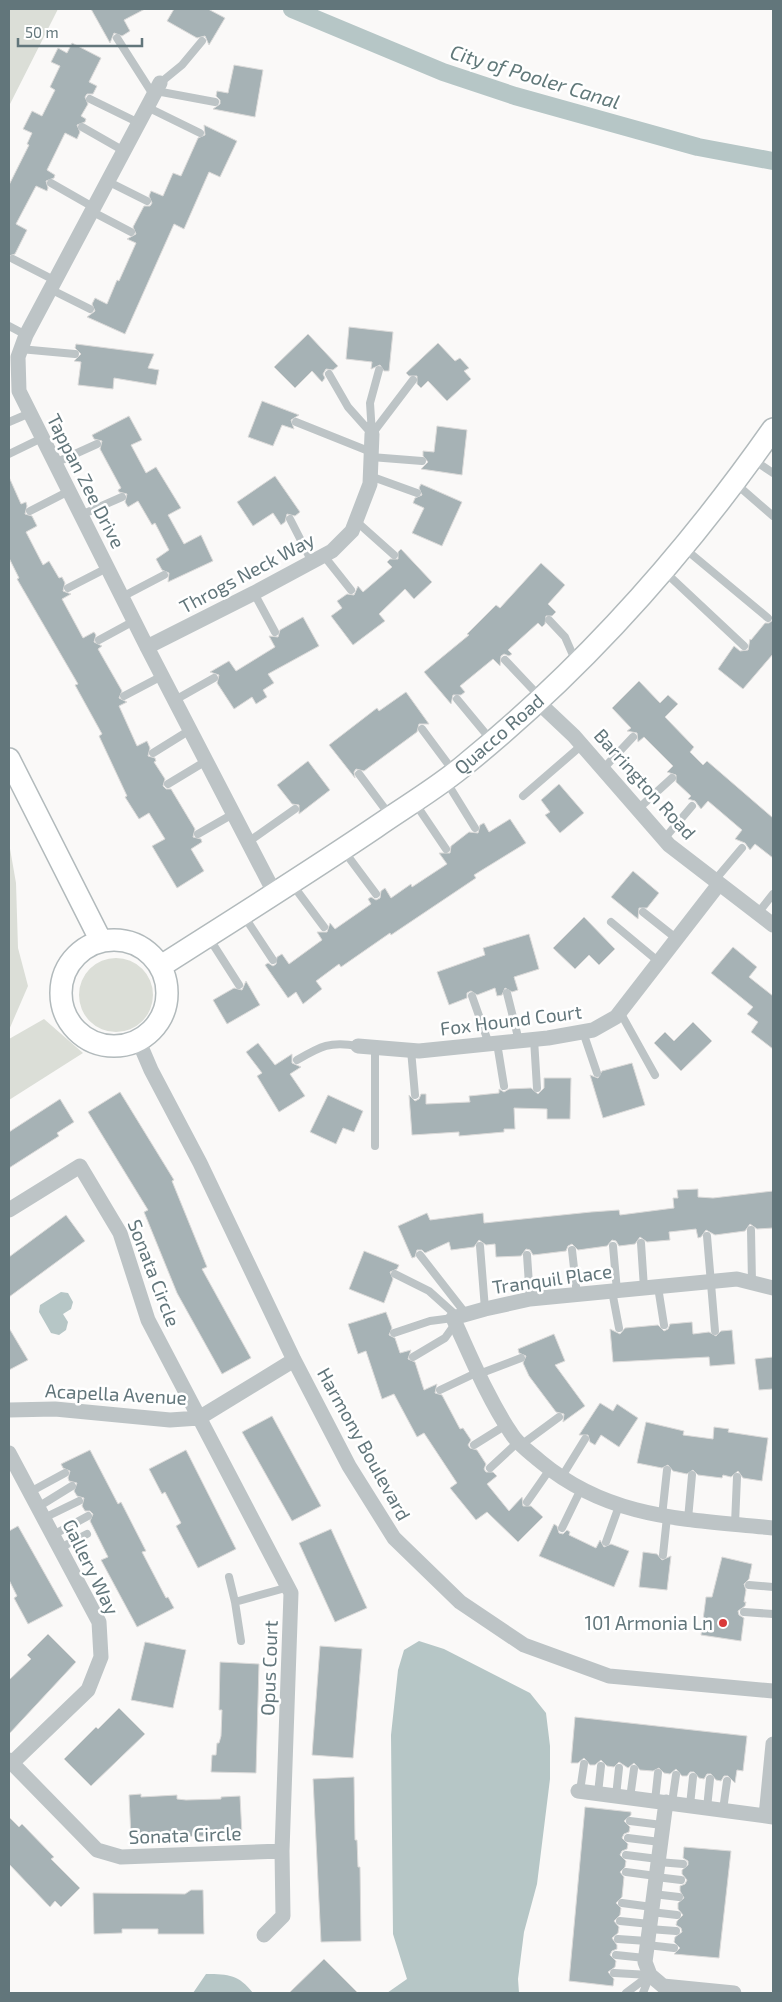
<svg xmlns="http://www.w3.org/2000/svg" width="782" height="2002" viewBox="0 0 782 2002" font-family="'Exo 2',sans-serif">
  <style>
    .green { fill: #dbded7 }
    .water { fill: #b6c6c6 }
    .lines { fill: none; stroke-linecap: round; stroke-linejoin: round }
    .canal { stroke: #b6c6c6; stroke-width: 18 }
    .building { fill: #a6b2b5; stroke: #dcdbda }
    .secondary-casing { stroke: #b2babc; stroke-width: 24 }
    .lane { stroke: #bdc4c6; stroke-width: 8 }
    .street { stroke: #bdc4c6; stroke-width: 15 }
    .secondary { stroke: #fff; stroke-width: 21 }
    .poi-dot { fill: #d93939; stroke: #fff; stroke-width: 2 }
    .labels { text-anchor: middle; stroke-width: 5; stroke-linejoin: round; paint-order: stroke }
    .street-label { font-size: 19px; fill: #62767b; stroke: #fff }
    .poi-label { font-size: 19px; fill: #62767b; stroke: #fff; text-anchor: end }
    .water-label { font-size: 20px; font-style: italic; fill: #61797a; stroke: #fff }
  </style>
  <rect width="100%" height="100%" fill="#faf9f8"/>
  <path class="green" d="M9 9H58L9 106Z
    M9 843 16 883 18 948 28 986 9 1030Z
    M79 995a37 37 0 1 1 74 0a37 37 0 1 1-74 0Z
    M44 1019 83 1053 9 1100V1039Z"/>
  <path class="water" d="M61 1292 68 1293 73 1302 71 1309 63 1314 68 1322 66 1330 59 1335 51 1333 39 1312 40 1305Z
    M419 1641 444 1649 530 1693 546 1713 550 1746V1779L537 1884 524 1932 518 1979 519 1993H387L407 1979 393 1934 391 1735 398 1670 404 1650Z
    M206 1974C229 1974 239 1975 253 1993H193Z"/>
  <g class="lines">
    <path class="canal" d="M292 9 443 72 515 96 698 147 773 161"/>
  </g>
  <path class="building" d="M91 9H145L124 20 130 31 122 36 114 33 110 43Z
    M174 9H208L225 18 209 45 205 36 197 38 167 21Z
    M72 43 101 58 89 82 97 86 93 94H87L85 97 88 104 81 116 86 119 85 122 77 125 80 132 77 139 65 133 47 170 55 175 54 178 46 181 48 188 47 191 36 186 16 224 27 230 15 254 9 256V185L29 145 27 144 32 133 23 129 32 111 42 116 55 90 50 87 60 66 51 62 58 48 67 53Z
    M234 65 263 70 255 117 213 109 220 104V100L216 96 217 91 228 93Z
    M204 125 237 141 220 177 209 172 184 229 174 224 125 334 87 317 95 311 92 304 95 298 107 304 117 280 119 281 136 243 127 239 136 234 133 227 144 206H150L152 203 149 196 151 191 163 196 173 173 181 176 198 138 205 135Z
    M349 327 393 332 389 371H384L380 365 371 369 372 362 346 359Z
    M308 334 338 366 333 370 326 369 323 374 325 378 322 382 312 371 295 388 274 367Z
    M438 343 455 361 460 358 469 368 464 371 471 379 447 401 428 381 421 388 417 384V376H409L406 373Z
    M76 344 154 354 148 368 159 370 156 385 114 378 113 389 78 385 81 362 74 361 81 354 75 348Z
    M262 401 299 415 291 420 294 429 282 425 273 446 248 437Z
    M129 416 142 440 131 445 146 473 156 467 181 508 168 515 184 544 201 535 213 561 168 582 169 573 162 570 156 559 169 550 155 523 152 525 138 501 128 507 125 502 127 494 119 492 118 490 121 488 100 449 102 441 94 439 92 435Z
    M437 426 467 430 462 475 421 469 428 462 423 456V451L434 452Z
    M275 476 300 512 295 516 287 514 285 522 281 525 273 513 253 526 237 502Z
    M9 477 21 504 26 502 27 506 25 514 32 516 37 526 26 532 43 565 49 561 59 578 62 577 65 583 63 591 71 594 62 599 83 638 94 632 96 635 94 642 102 646 98 649 122 691 119 698 127 702 119 706 137 746 147 741 150 748 148 756 155 758 156 761 154 762 165 779 163 786 166 789H171L195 829 193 837 201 839 202 842 191 849 204 871 177 888 152 846 165 839 149 813 139 819 125 797 127 796 99 736 102 734 75 685 78 684 17 579 19 578 9 558Z
    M421 484 462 502 442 546 412 533 424 508 413 503 415 498 422 495 419 488Z
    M401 549 432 582 414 599 405 589 379 614 385 621 353 645 331 616 342 608 337 601 347 594 354 595 358 586 363 592 392 567 387 562 390 559H398V552Z
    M541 563 565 585 548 604 556 612 552 616H546L545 624 542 627 538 623 508 650 512 654 509 656 504 654 501 656 500 666 493 659 460 686 465 692 461 695H453L451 704 424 672 469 635 467 634 496 605 500 608Z
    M303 617 319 646 268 674 274 683 263 690 267 697 256 704 252 697 234 709 217 683 219 675 210 672 229 661 236 671 275 647 269 636 278 637 280 630Z
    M773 620V654L743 689 718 669 734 646 740 651 748 650 750 639 751 640 765 623H769Z
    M639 681 660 703 668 695 678 704 665 717 694 747 690 752 703 765 707 761 773 818V858L755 844 750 850 745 843 735 839 742 830 708 801 701 809 695 801 688 799 691 796 676 782V775L667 772 673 766 644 737 638 742 637 733 627 731 631 728 612 708Z
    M406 692 429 724H419L417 732 364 771 356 769 354 772 355 778 329 745 377 708 379 711Z
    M308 761 330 790 299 814V805L292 804 277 785Z
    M559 784 584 813 560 833 545 815 550 812 541 800Z
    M510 819 526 843 474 875 476 878 391 935 390 933 341 967 339 964 316 981 322 989 303 1004 296 992 288 998 265 965 268 963 273 966 276 964 277 957 282 954 289 964 322 940 317 932H327L330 923 335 929 371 904 368 899 371 897 376 900 380 898 381 891 385 888 391 898 411 884 412 887 447 864 439 853H450L451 846 469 832 478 833 480 825 484 823 489 832Z
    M633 871 659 893 647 908H639L638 919 611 897Z
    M584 917 615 949 599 965 589 955 575 969 553 948Z
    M529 934 539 969 514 977 518 990 512 992 505 988 502 995 497 996 495 988 477 995 471 991 467 993V998L449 1005 437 972 485 955 483 948Z
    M733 947 757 967 749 977 773 996V1049L751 1032 758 1022 747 1014 753 1007 711 973Z
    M246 981 260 1005 227 1024 213 1000 234 988 242 990Z
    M693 1022 712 1041 681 1071 654 1043 665 1032 674 1041Z
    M258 1043 275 1065 292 1054V1063L301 1067 290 1074 305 1096 279 1112 257 1076 262 1073 246 1052Z
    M632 1063 645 1105 603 1118 590 1075 598 1078 602 1071Z
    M544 1078H571L570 1119H547V1109L514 1108 515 1129H504V1132L459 1136V1132L412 1135 409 1095 415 1101 419 1099 421 1094H426V1104L470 1102 469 1096 499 1093V1089L504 1092 509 1089 531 1088 538 1094 544 1088Z
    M120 1092 174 1180 172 1181 207 1267 202 1269 251 1358 222 1374 177 1293 144 1212 148 1210 88 1112Z
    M328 1095 363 1111 354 1132 343 1128 336 1144 310 1132Z
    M60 1099 74 1122 57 1133 59 1136 9 1168V1132Z
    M698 1189V1197L713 1198 773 1191V1228L757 1229 750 1224 745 1231 715 1235 706 1230 701 1237 698 1238 696 1229 669 1232 670 1240 647 1242 640 1237 635 1244 619 1246 616 1241 612 1240 607 1246 578 1250 572 1244 568 1246 566 1251 533 1255 530 1250 526 1249 521 1256 496 1257 495 1244 486 1245 479 1240 474 1247 451 1250 449 1242 425 1253 422 1250H417L415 1257 412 1258 398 1226 427 1213 430 1220 483 1213 484 1223 591 1212 619 1210 620 1215 674 1208 673 1198H678L677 1190Z
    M66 1215 85 1241 9 1297V1257Z
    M364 1251 399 1265 397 1269 390 1272 393 1279 384 1303 349 1289Z
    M386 1312 392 1328 389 1335 395 1338 400 1353 411 1350 408 1359 415 1362 424 1390 437 1384 435 1393 442 1395 460 1429 463 1428 471 1440 468 1445 470 1448 477 1450 486 1464 484 1469 486 1472H493L497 1476 487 1484 509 1511 522 1497 523 1506H531L543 1517 518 1542 487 1512 476 1520 450 1488 457 1483 424 1433 417 1437 394 1394 382 1399 366 1351 358 1354 348 1324Z
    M692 1322 693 1334 709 1332 716 1336 721 1331 732 1330 735 1364 710 1366 709 1357 613 1362 610 1329 620 1334 625 1328 658 1325 664 1331 668 1329 670 1324Z
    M9 1328 28 1360 9 1370Z
    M554 1334 565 1361 555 1365 585 1406 563 1422 564 1414 556 1412 529 1376 523 1363 526 1356 519 1353 518 1349Z
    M773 1357V1389L759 1390 755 1359Z
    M600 1403 613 1411 617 1404 638 1418 619 1447 601 1435 595 1445 590 1442 588 1435H579Z
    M272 1416 321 1506 292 1521 242 1432Z
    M646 1422 684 1431 683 1435 713 1439 714 1427 729 1429 728 1432 768 1438 762 1481 743 1478 738 1471 731 1477 723 1475 722 1478 698 1475 693 1470 687 1474 673 1471 668 1465 662 1468 637 1463Z
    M90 1450 118 1504 121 1502 146 1551 142 1552 166 1598 168 1597 174 1608 137 1627 101 1560 108 1557 90 1521 93 1514 90 1511H85L82 1506 84 1498 77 1496 74 1491 77 1483 69 1481 68 1478 70 1471 63 1468 61 1464Z
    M186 1450 236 1549 198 1568 176 1526 181 1523 165 1492 162 1494 149 1469Z
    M554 1524 557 1526 559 1533 563 1534 567 1530 570 1532 569 1535 596 1548 600 1540 604 1547 611 1544 629 1551 614 1587 539 1556Z
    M18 1526 63 1606 28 1624 14 1598 17 1596 9 1580V1531Z
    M331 1529 367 1608 335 1622 299 1543Z
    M643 1552 657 1554 662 1560 671 1556 667 1590 639 1587Z
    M722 1557 752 1564 749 1579 744 1584 746 1590 744 1602H746L745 1606 738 1611 739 1615 744 1618 741 1641 701 1635 706 1597H712Z
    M48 1634 76 1662 9 1734V1680L31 1659 27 1655Z
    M145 1642 186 1650 173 1708 131 1700Z
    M320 1646 362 1649 353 1758 312 1755Z
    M220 1662 259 1664 256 1773 211 1772 212 1755H216L217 1743H219L221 1736 222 1710H219Z
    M119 1708 145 1734 91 1786 64 1759 96 1727 98 1729Z
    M575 1717 747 1736 743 1771 737 1770 735 1783 728 1776H724L721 1781 716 1780 711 1774H707L704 1779 699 1778 694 1772H690L687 1776H682L676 1769 670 1774 664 1773 659 1768 653 1771 640 1770 634 1763 628 1768 619 1762 614 1767 607 1766 601 1760 595 1765H590L584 1758 578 1763H571Z
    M354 1777 355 1840H357L358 1867H360L361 1941 321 1942 313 1779Z
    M141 1794V1797L177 1795V1799L186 1800 221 1799V1797L240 1796 242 1835 131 1838 129 1795Z
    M585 1807 631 1812V1815L624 1821 630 1827 629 1832 624 1834 622 1838 628 1844 627 1849 622 1851 620 1855 626 1861 625 1867 620 1872 624 1877 622 1897 616 1903 621 1908 620 1915 614 1921 619 1927 618 1933 612 1938 617 1945V1949L612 1951 610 1955 616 1961 615 1967 608 1972 614 1979 613 1986 569 1981Z
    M9 1817 19 1827 22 1824 54 1857 51 1859 80 1888 61 1907 55 1901 50 1907 9 1864Z
    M684 1847 731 1851 719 1958 674 1954 680 1948 674 1942 675 1937 682 1932 681 1928 676 1925 677 1921 683 1915 678 1909V1903L684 1898 680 1891V1886L685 1884 687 1880 682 1874V1870L688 1865V1861L683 1858Z
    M191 1890H203L204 1934H158V1929H122V1933L94 1934 93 1893 185 1894Z
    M324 1959 358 1993H289Z"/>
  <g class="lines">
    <g class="secondary-casing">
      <path id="secondary" d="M9 759 101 941
        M61 993a53 53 0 1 1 106 0a53 53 0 1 1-106 0Z
        M161 966C233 920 305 875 376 827 406 806 439 787 467 763 585 667 686 553 773 429"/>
    </g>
    <path class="lane" d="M117 38 154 96
      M160 83 182 65 202 41
      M156 91 215 102
      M90 99 139 123
      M147 107 200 133
      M82 127 124 151
      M107 181 147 201
      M51 183 93 207
      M91 211 131 232
      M13 259 54 280
      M50 289 90 309
      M9 326 26 335
      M20 349 75 354
      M329 374 348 407 372 434
      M9 422 30 413
      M296 422 371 452
      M372 434 413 380
      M372 434 370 403 379 370
      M9 454 42 438
      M371 457 422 461
      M752 459 773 473
      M55 463 97 444
      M370 476 417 493
      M735 483 773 516
      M30 511 69 491
      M81 515 122 497
      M290 519 312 562
      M357 522 394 555
      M684 548 768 618
      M324 556 351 590
      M665 572 744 646
      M68 588 107 568
      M254 593 275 632
      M122 597 164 575
      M549 620 565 637 572 653 579 659
      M99 640 134 621
      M505 660 540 697
      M124 696 162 676
      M457 699 491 740
      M175 700 214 678
      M422 729 454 772
      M153 753 190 730
      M603 769 633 737
      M359 774 391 817
      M446 781 475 828
      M168 784 206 761
      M523 796 582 745
      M415 803 446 849
      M638 809 672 778
      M198 834 233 814
      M664 839 692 806
      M248 842 295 809
      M344 851 376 894
      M715 880 742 848
      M292 884 324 927
      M643 912 677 939
      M758 913 773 894
      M244 916 273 960
      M611 922 659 962
      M209 938 239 985
      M507 993 519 1041
      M472 996 489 1044
      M620 1012 655 1075
      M583 1032 597 1073
      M534 1039 537 1088
      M497 1043 504 1086
      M411 1050 415 1095
      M297 1060C321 1046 330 1041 358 1046
      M375 1146V1047
      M751 1230 752 1283
      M707 1236 715 1331
      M641 1243 644 1288
      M480 1246 485 1309
      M613 1246 617 1291
      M572 1250 577 1295
      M420 1255 466 1314
      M527 1255 530 1299
      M395 1274 429 1291 458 1317
      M658 1287 664 1325
      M612 1291 619 1328
      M394 1333 430 1321 453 1318
      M413 1357 445 1338 455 1324
      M479 1374 521 1358
      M440 1390 478 1372
      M474 1445 506 1425
      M521 1445 559 1417
      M490 1468 518 1442
      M561 1478 585 1439
      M30 1492 65 1473
      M527 1502 550 1469
      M38 1507 72 1486
      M662 1516 667 1470
      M44 1518 79 1501
      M688 1519 692 1475
      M735 1524 737 1477
      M562 1528 581 1489
      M53 1535 88 1516
      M606 1542 619 1506
      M60 1548 87 1534
      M663 1555 667 1517
      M229 1577 235 1602 289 1587
      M749 1585 773 1587
      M235 1602 241 1641
      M744 1612 773 1614
      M580 1791 584 1764
      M598 1793 601 1766
      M616 1796 619 1768
      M630 1798 634 1769
      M655 1801 658 1773
      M672 1803 676 1775
      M690 1805 693 1777
      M707 1808 710 1779
      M723 1810 727 1781
      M630 1821 662 1825
      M628 1838 660 1842
      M626 1855 658 1859
      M658 1862 683 1864
      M626 1872 656 1876
      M656 1877 681 1880
      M653 1894 679 1897
      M622 1903 652 1907
      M651 1912 677 1915
      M620 1921 650 1924
      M649 1929 676 1931
      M618 1939 647 1941
      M647 1945 674 1948
      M616 1955 645 1958
      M614 1973 650 1975
      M626 1993 650 1975
      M643 1993 650 1975"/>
    <path class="street" d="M160 83 26 335 18 357 19 391 147 647 275 894
      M147 647 254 593 332 551 352 531 370 484 372 434
      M538 702 574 736 669 845 773 925
      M139 1042 151 1070 200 1163 294 1360 349 1466 394 1538 460 1602 524 1645 609 1676 773 1691
      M358 1046 419 1051 548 1038 593 1030 616 1017 719 884
      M9 1210 80 1166 120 1233 148 1320 291 1593 282 1851 283 1916 264 1935
      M773 1288 737 1279 530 1299 485 1309 453 1318C471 1357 487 1397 511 1433 518 1445 531 1453 541 1462 611 1520 688 1519 773 1528
      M9 1410 55 1409 170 1420 199 1418 294 1360
      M9 1453 99 1622 101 1657 88 1690 12 1763
      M9 1760 97 1850 121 1857 282 1851
      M578 1791 773 1817
      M666 1802 645 1962 650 1975 663 1986 734 1993
      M766 1816 773 1744"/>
    <use href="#secondary" class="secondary"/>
  </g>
  <circle class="poi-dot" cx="723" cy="1623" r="5"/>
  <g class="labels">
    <g class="street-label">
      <text transform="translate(86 481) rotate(63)" y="7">Tappan Zee Drive</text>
      <text transform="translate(247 573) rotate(-28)" y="7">Throgs Neck Way</text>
      <text transform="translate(499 734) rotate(-41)" y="7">Quacco Road</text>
      <text transform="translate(645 784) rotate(48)" y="7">Barrington Road</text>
      <text transform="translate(511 1020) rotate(-7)" y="7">Fox Hound Court</text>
      <text transform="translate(154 1273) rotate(69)" y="7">Sonata Circle</text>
      <text transform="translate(552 1279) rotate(-8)" y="7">Tranquil Place</text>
      <text transform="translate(116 1394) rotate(3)" y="7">Acapella Avenue</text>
      <text transform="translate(364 1444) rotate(61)" y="7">Harmony Boulevard</text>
      <text transform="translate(91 1567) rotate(64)" y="7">Gallery Way</text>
      <text transform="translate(269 1668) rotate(-88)" y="7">Opus Court</text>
      <text transform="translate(185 1835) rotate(-2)" y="7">Sonata Circle</text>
    </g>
    <g class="poi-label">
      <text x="713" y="1630">101 Armonia Ln</text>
    </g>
    <g class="water-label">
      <text transform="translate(535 77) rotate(17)" y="7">City of Pooler Canal</text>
    </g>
  </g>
  <rect width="782" height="2002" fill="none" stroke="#62767b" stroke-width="20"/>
  <path d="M18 38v8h124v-8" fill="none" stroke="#62767b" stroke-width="2.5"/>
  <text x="25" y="38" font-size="15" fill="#62767b" stroke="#ffffff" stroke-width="4" paint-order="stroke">50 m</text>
</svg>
